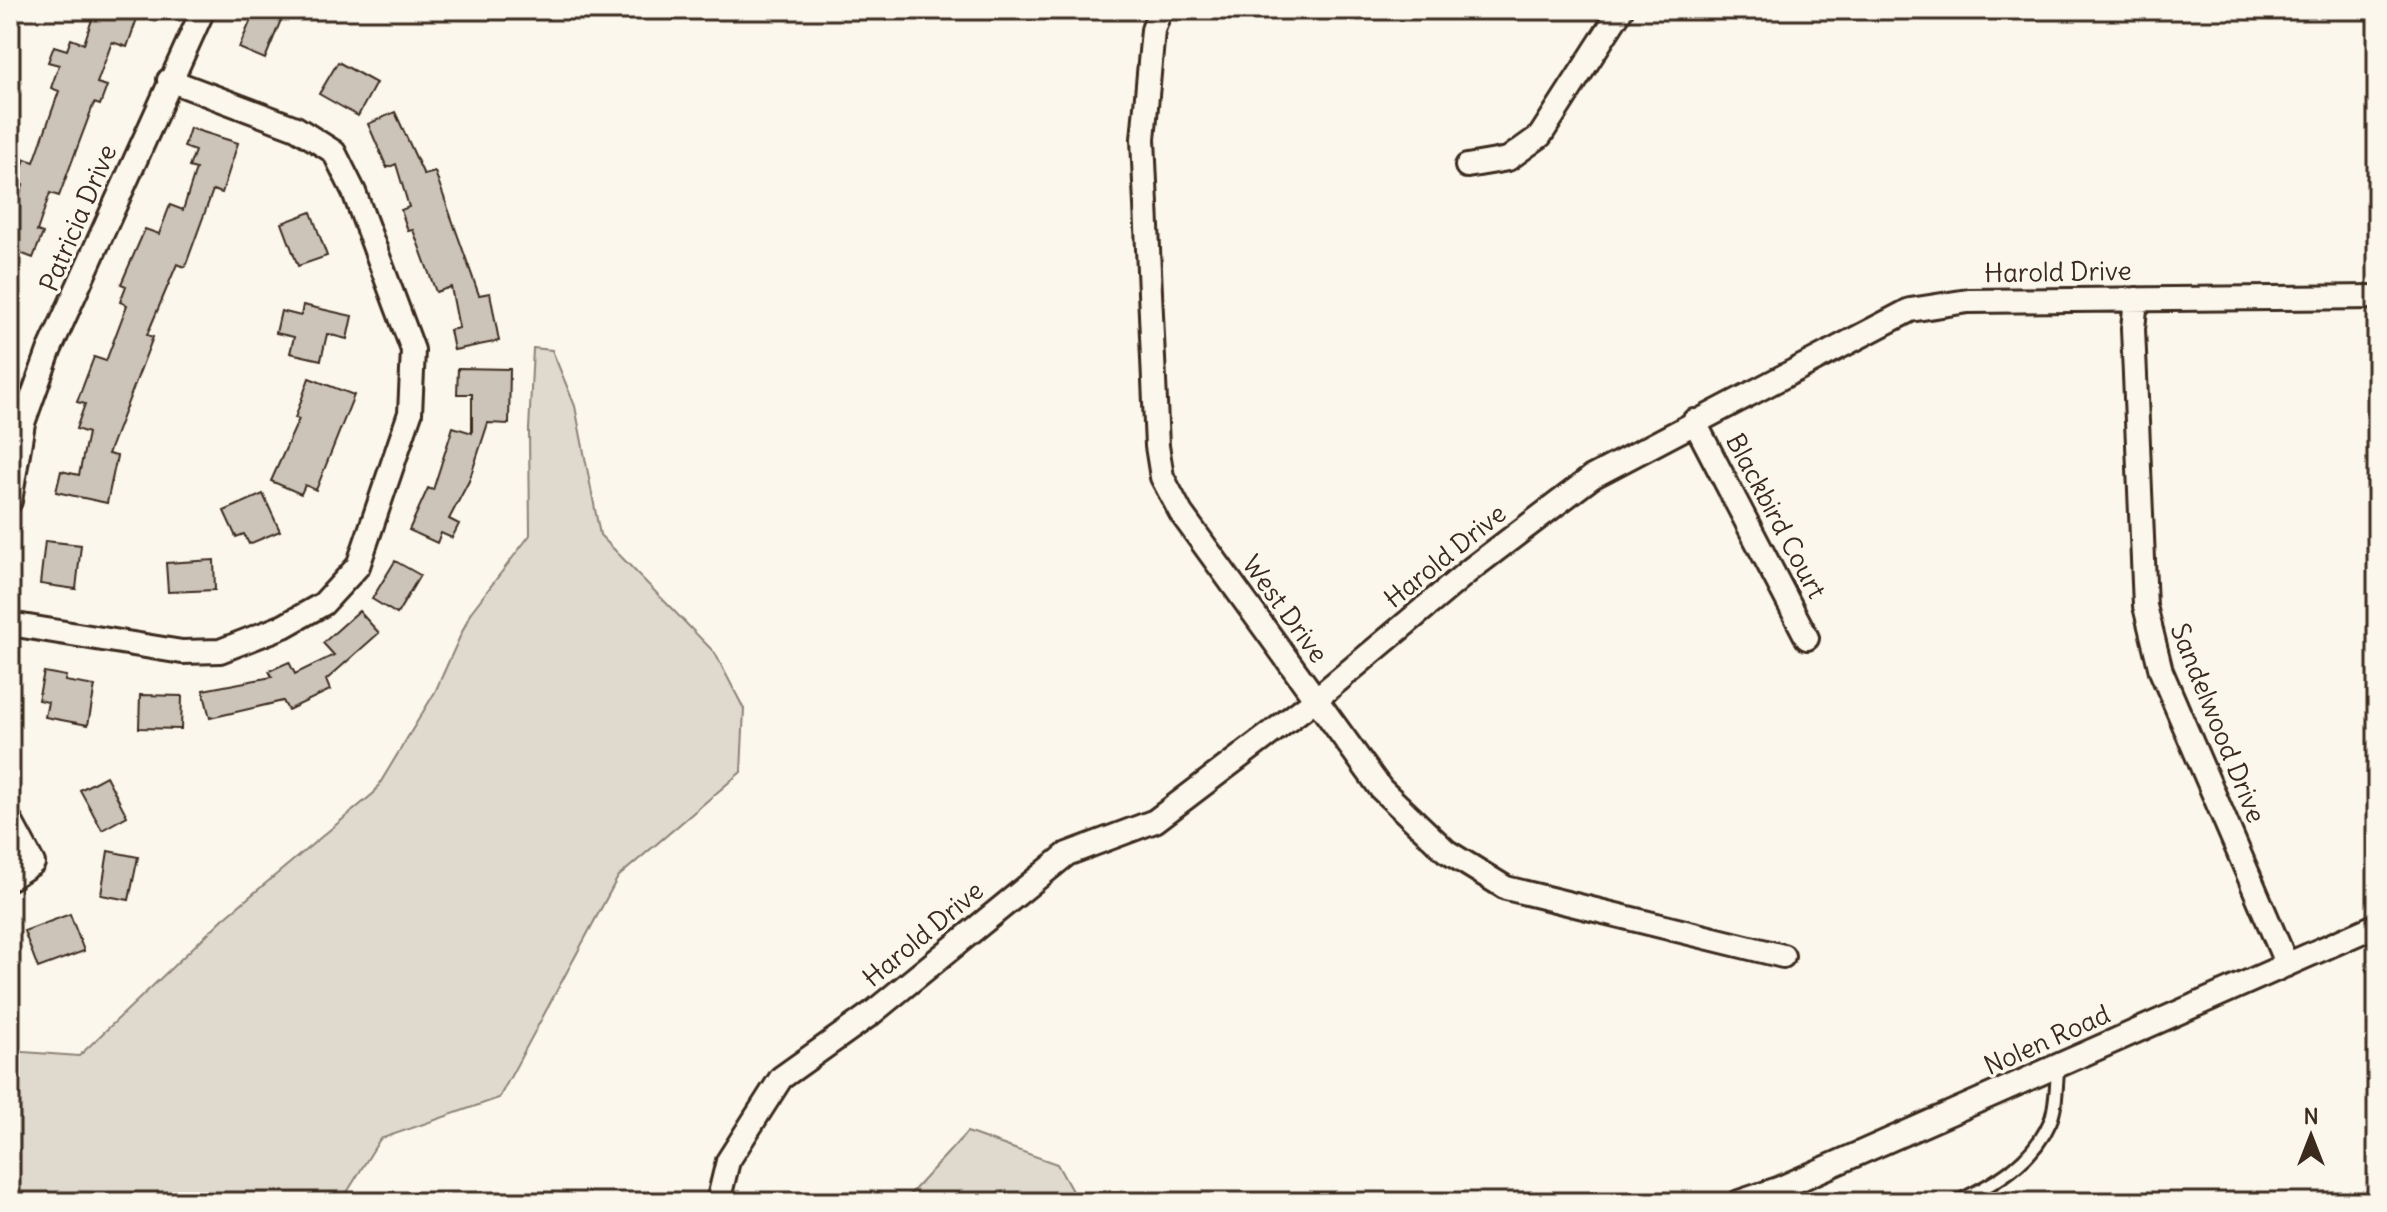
<svg xmlns="http://www.w3.org/2000/svg" width="2387" height="1212" viewBox="0 0 2387 1212" font-family="Delius,sans-serif">
  <style>
    .green { fill: #dfd9ce; stroke: #8d8276; stroke-width: 2 }
    .building { fill: #ccc4b9; stroke: #3b2a1e; stroke-width: 2 }
    .lines { fill: none; stroke-linecap: round; stroke-linejoin: round }
    .service-casing { stroke: #3b2a1e; stroke-width: 17 }
    .minor-casing { stroke: #3b2a1e; stroke-width: 28 }
    .service { stroke: #fbf7ec; stroke-width: 11 }
    .minor { stroke: #fbf7ec; stroke-width: 22 }
    .labels { text-anchor: middle; stroke-width: 7; stroke-linejoin: round; paint-order: stroke }
    .street-label { font-size: 26px; fill: #3b2a1e; stroke: #fbf7ec }
  </style>
  <rect width="100%" height="100%" fill="#fbf7ec"/>
  <filter id="ink" filterUnits="userSpaceOnUse"><feTurbulence type="fractalNoise" baseFrequency=".0125" numOctaves="2"/><feDisplacementMap in="SourceGraphic" scale="16" xChannelSelector="R" yChannelSelector="G"/><feConvolveMatrix kernelMatrix="1 2 1 2 8 2 1 2 1" color-interpolation-filters="sRGB"/></filter>
  <g filter="url(#ink)">
    <path class="green" d="M533 348 552 350 575 406 600 535 715 653 744 709 741 772 618 877 499 1098 380 1139 341 1202H10V1051L79 1056 224 918 374 793 435 692 471 612 530 535 529 430Z
      M967 1132 1057 1164 1078 1202H903Z"/>
    <path class="building" d="M95 10H140L127 47 112 42 97 83 107 86 100 105 94 103 59 196 50 193 37 231 43 233 33 258 10 249V223L23 185 17 183 25 159 34 162 59 91 51 88 59 65 48 62 54 46 67 50 71 39 84 44Z
      M255 10 283 15 265 59 239 48Z
      M338 62 376 83 358 116 319 94Z
      M395 112 424 175 435 172 479 295 490 293 499 341 454 350 450 330 459 328 451 287 436 292 413 230 408 231 401 210 409 207 396 164 387 168 368 124Z
      M190 128 238 143 222 193 213 190 185 267 177 264 147 335 153 337 108 454 117 456 107 503 56 492 61 471 79 475 88 433 76 429 85 404 77 402 94 357 106 361 127 305 120 302 126 286 121 284 145 229 159 234 170 205 183 210 196 169 189 167 195 151 184 147Z
      M311 212 327 256 298 266 282 223Z
      M303 305 352 316 347 339 327 334 321 360 290 353 294 337 276 333 281 311 301 316Z
      M458 368 510 369 509 424 488 423 469 481 449 519 459 524 452 538 441 533 437 543 409 530 428 488 433 490 453 427 472 433V394H457Z
      M309 378 354 395 316 490 305 485 301 494 271 481 299 419 295 418Z
      M263 494 280 531 249 544 244 534 236 537 224 511Z
      M45 541 81 545 76 589 40 584Z
      M214 560 215 590 168 592 166 563Z
      M395 561 420 575 397 614 372 599Z
      M359 611 379 633 326 680 330 690 288 710 283 701 210 718 203 690 272 677 269 671 289 662 295 674 334 655 323 643Z
      M44 672 66 676 65 681 95 686 88 725 45 717 48 702 38 700Z
      M140 695 182 696 181 729 139 728Z
      M106 776 127 816 102 830 80 790Z
      M108 851 138 857 129 900 101 895Z
      M70 914 84 951 38 968 24 931Z"/>
    <g class="lines">
      <g class="service-casing">
        <path id="service" d="M1957 1202C1995 1183 2032 1163 2050 1122 2057 1106 2056 1083 2058 1066"/>
      </g>
      <g class="minor-casing">
        <path id="minor" d="M1160 10 1153 30 1143 139 1157 446 1162 477 1181 513 1381 789 1446 851 1506 888 1783 956
          M1467 166 1508 159 1540 136 1621 10
          M2136 299 2133 329 2145 606 2161 671 2287 965
          M1694 421 1807 638
          M10 501 23 423 49 351 203 10
          M10 624 182 652 220 651 284 626 323 604 358 566 410 413 413 350 354 192 334 152 296 128 169 80
          M10 820 33 863 10 878
          M718 1202 728 1161 781 1078 872 1013 1067 854 1155 821 1316 699 1471 569 1592 477 1910 310 1968 301 2377 297
          M1739 1202 1778 1189 2377 925"/>
      </g>
      <use href="#service" class="service"/>
      <use href="#minor" class="minor"/>
    </g>
  </g>
  <g class="labels">
    <g class="street-label">
      <text transform="translate(78 218) rotate(-67)" y="9">Patricia Drive</text>
      <text transform="translate(2058 272) rotate(-1)" y="9">Harold Drive</text>
      <text transform="translate(1776 516) rotate(62)" y="9">Blackbird Court</text>
      <text transform="translate(1445 556) rotate(-39)" y="9">Harold Drive</text>
      <text transform="translate(1285 609) rotate(54)" y="9">West Drive</text>
      <text transform="translate(2218 723) rotate(68)" y="9">Sandelwood Drive</text>
      <text transform="translate(923 934) rotate(-40)" y="9">Harold Drive</text>
      <text transform="translate(2047 1040) rotate(-24)" y="9">Nolen Road</text>
    </g>
  </g>
  <rect width="2387" height="1212" fill="none" stroke="#fbf7ec" stroke-width="40"/>
  <rect x="20" y="20" width="2347" height="1172" fill="none" stroke="#3b2a1e" stroke-width="3" filter="url(#ink)"/>
  <g transform="translate(2311 1136)" stroke="#fbf7ec" stroke-width="6" paint-order="stroke">
  <path d="M0-6L14 30L0 20L-14 30Z" fill="#3b2a1e"/>
  <text y="-12" font-size="22" font-weight="bold" text-anchor="middle" fill="#3b2a1e">N</text>
  </g>
</svg>
